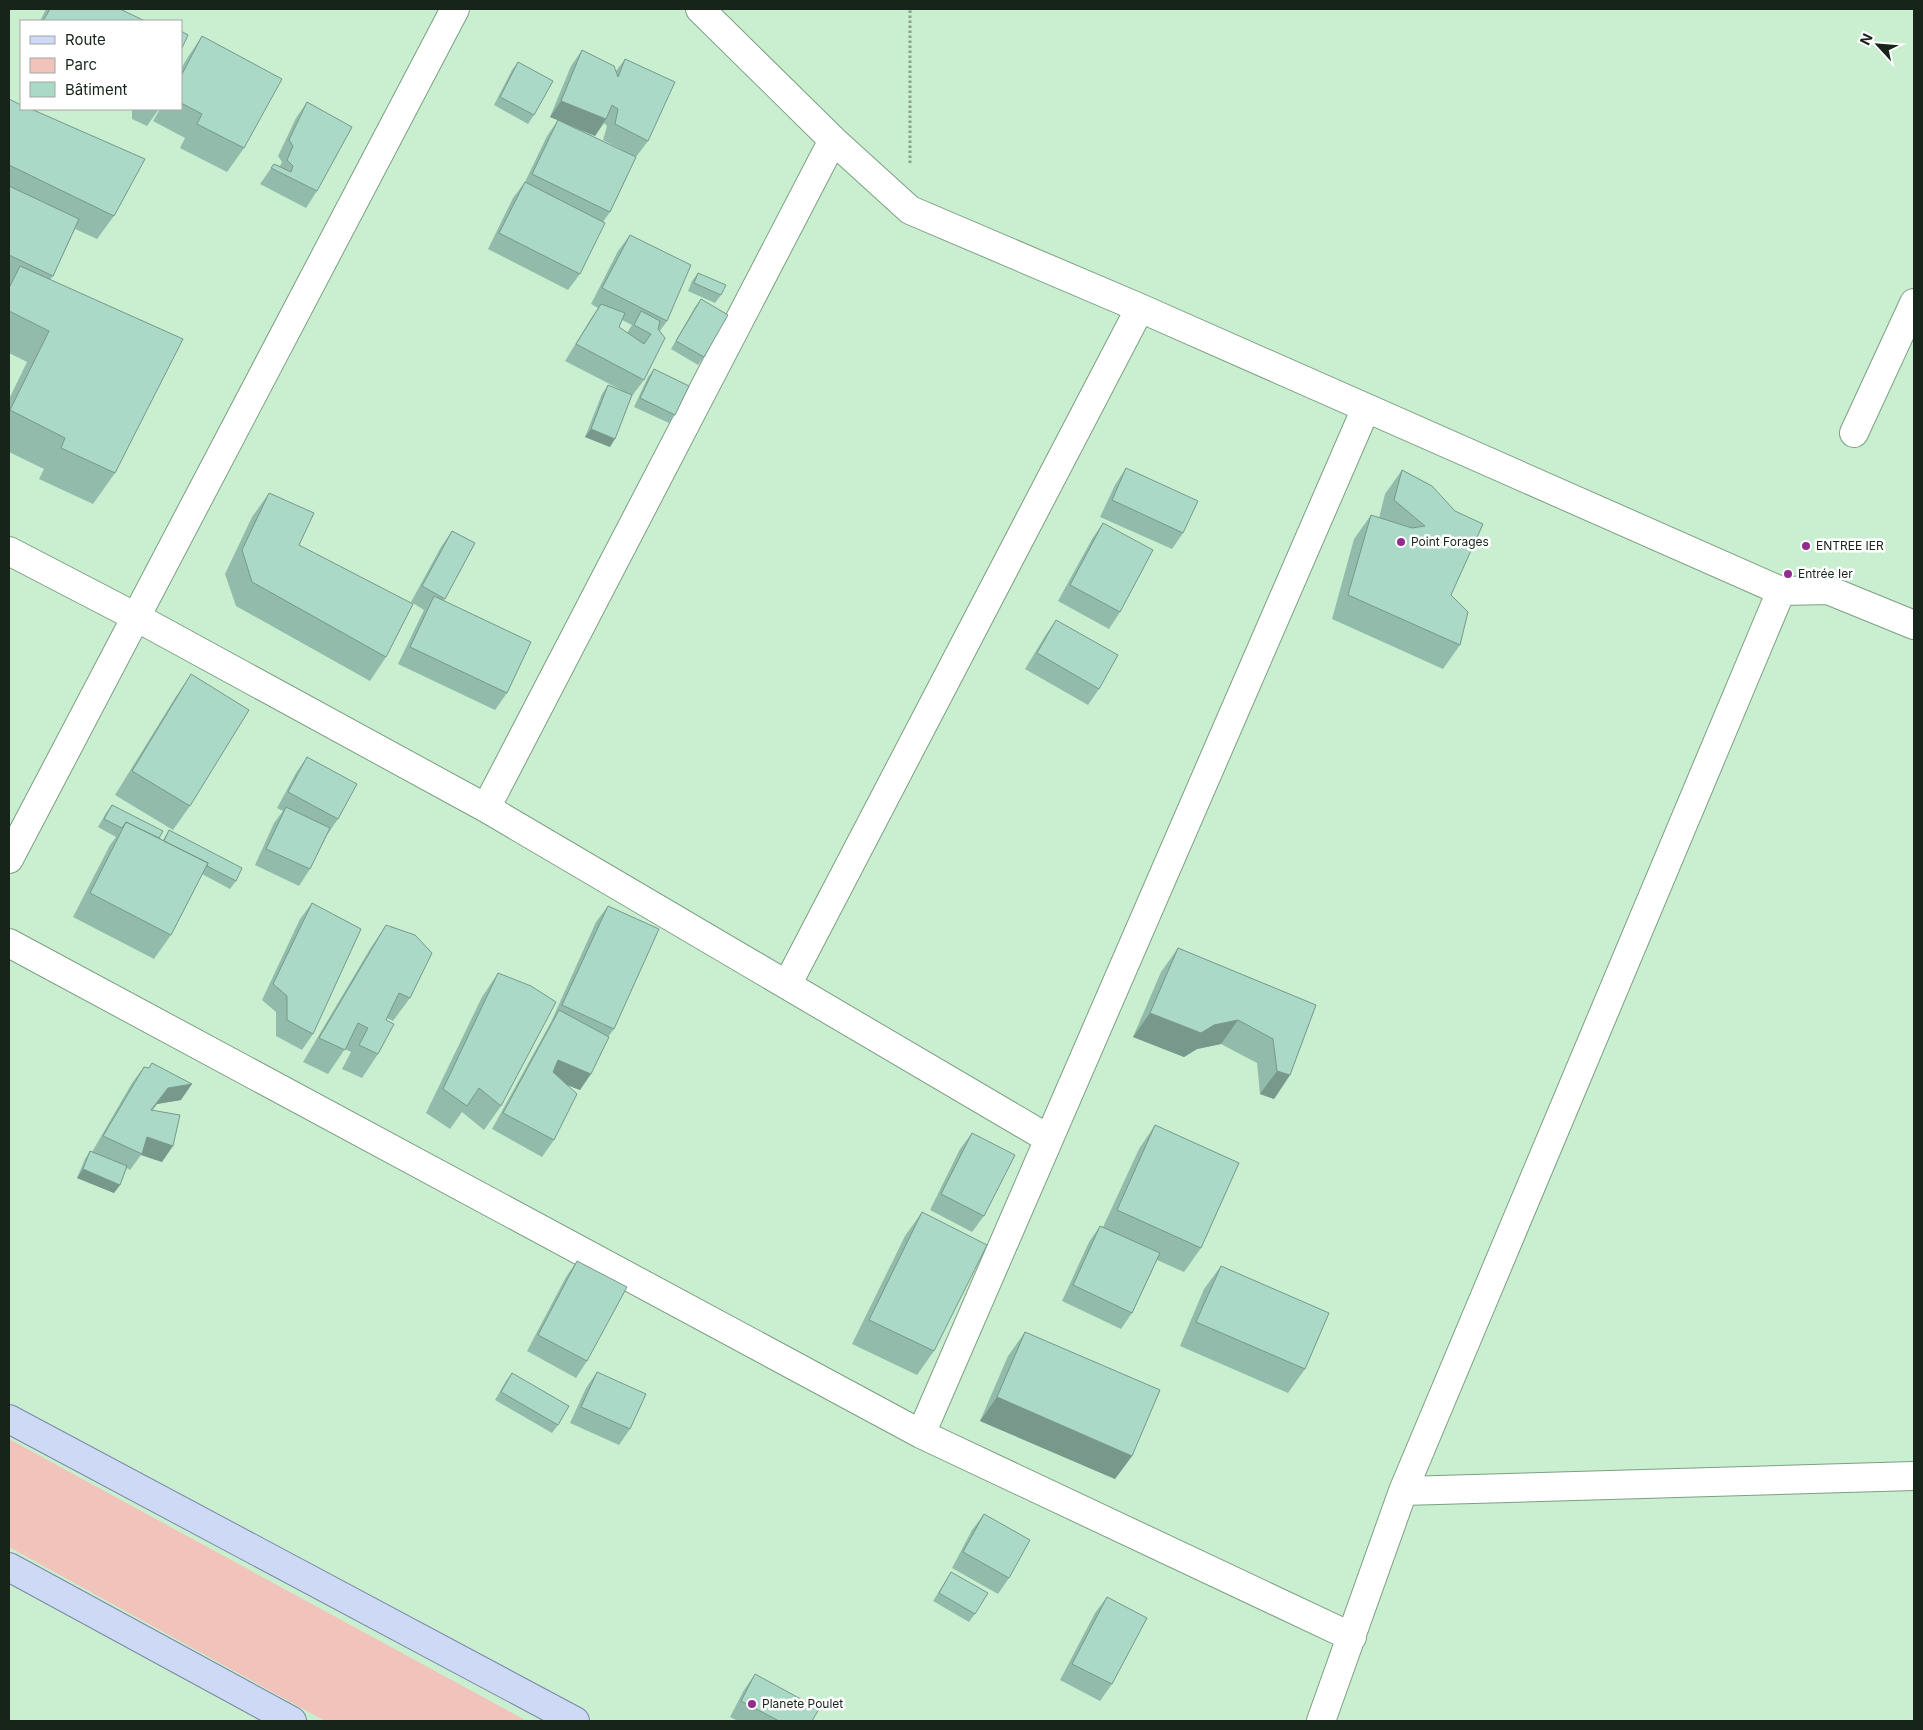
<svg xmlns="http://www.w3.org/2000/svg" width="1923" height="1730" viewBox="0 0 1923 1730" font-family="Inter,sans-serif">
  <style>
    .green { fill: #f1c3bb }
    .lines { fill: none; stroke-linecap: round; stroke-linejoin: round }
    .street-casing { stroke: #7d9f83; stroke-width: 30 }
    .primary-casing { stroke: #7989a4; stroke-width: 30 }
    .path { stroke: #86a28b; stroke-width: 3; stroke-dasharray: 2.5 2.5; stroke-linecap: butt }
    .street { stroke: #fff; stroke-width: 28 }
    .primary { stroke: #ced9f5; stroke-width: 28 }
    .wall { fill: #92bbab; fill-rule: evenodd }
    .shaded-wall { fill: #77988b }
    .building { fill: #aad9c7; stroke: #77988b }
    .poi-dot { fill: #942b8f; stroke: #fff; stroke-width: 2 }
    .labels { text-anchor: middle; stroke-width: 5; stroke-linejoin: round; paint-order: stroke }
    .poi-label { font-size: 12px; fill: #17241a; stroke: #fff; text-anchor: start }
  </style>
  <rect width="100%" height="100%" fill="#caefd0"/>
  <path class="green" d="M9 1439 527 1721H325L9 1547Z"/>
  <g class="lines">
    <g class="street-casing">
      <path id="street" d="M700 9 833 140 910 210 1140 308 1781 591 1828 590 1914 625
        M1854 433 1914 303
        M9 551 136 617 486 808 1049 1139
        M486 808 833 140
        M9 859 455 9
        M9 943 921 1434 1352 1637
        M787 985 1140 308
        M921 1434 1366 408
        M1403 1491 1914 1476
        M1321 1721 1403 1491 1781 591"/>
    </g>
    <g class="primary-casing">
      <path id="primary" d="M9 1419 575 1721
        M9 1567 292 1721"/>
    </g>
    <path class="path" d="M910 163V9"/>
    <use href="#street" class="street"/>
    <use href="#primary" class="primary"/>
  </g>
  <path class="wall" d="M46 9H120L145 21H40Z
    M202 36 244 148 227 172 180 148 185 138 153 121 160 109H181V69L186 60Z
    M582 50 616 71 625 59 648 141 636 157 610 212 603 222 580 274 568 290 488 249 513 198 525 182 547 136 558 120 550 117 571 66ZM604 123 607 126 603 140 628 153 567 124 595 136Z
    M518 62 534 115 528 124 494 105 512 70Z
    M9 99 114 216 97 239 75 229 53 276 50 280 115 473 93 504 39 479 44 469 9 452V399L27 362 9 353Z
    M307 102 317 191 306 208 260 184 274 164 280 166 282 162 278 156 296 118Z
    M132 109H159L147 126 132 119Z
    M630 235 667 321 660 331 644 380 632 396 610 447 585 437 602 394 608 385 627 393 565 361 590 320 598 308 591 304 618 251ZM622 320 632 325 627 333 619 327Z
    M698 273 721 295 715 303 688 291 692 281Z
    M701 299 704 357 698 365 671 349 695 307Z
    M654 369 675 415 669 423 634 407 648 377Z
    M1126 468 1183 533 1172 549 1100 517 1115 485Z
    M1402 470 1432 486 1460 645 1443 669 1332 619 1354 539 1371 515 1379 518 1385 494Z
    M269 493 299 545 386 657 370 681 236 606 225 574 252 517Z
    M1103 523 1120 612 1109 629 1058 601 1092 539Z
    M452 531 475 543 444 600 507 693 495 710 398 664 424 610 411 602 441 547Z
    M1056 620 1099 689 1088 705 1025 669 1045 636Z
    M191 674 190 806 173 830 115 795 175 698Z
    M307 757 338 819 327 835 310 869 299 886 255 865 274 823 283 811 277 808 296 773Z
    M112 805 163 840 169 830 236 881 230 889 202 874 171 935 154 959 73 917 110 845 116 837 98 827 106 813Z
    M312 903 313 1034 302 1050 276 1036V1012L262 1000 300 919Z
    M608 906 614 1029 608 1037 580 1090 567 1085 554 1140 542 1157 492 1129 551 1022 596 922Z
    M386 925 410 998 393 1021 387 1018 378 1054 362 1078 342 1069 351 1052 345 1049 328 1074 303 1062 370 949Z
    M1178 948 1316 1005 1290 1075 1274 1099 1260 1094 1257 1063 1221 1044 1197 1049 1184 1057 1133 1037 1161 972Z
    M498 973 501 1106 484 1130 462 1112 450 1129 426 1113 482 997Z
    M144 1067 181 1100 157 1104 152 1110 162 1162 141 1155 130 1170 127 1168 120 1185 114 1193 77 1178 85 1159 90 1151 92 1152 132 1083Z
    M1155 1125 1201 1248 1184 1272 1157 1260 1132 1313 1121 1329 1062 1301 1089 1242 1100 1226 1103 1227 1139 1149Z
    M972 1133 984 1216 972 1232 930 1210 960 1149Z
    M922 1212 934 1351 917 1375 852 1344 905 1236Z
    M577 1261 587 1361 576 1378 527 1351 566 1277Z
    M1221 1266 1305 1369 1288 1393 1180 1346 1204 1289Z
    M1025 1332 1132 1456 1115 1479 980 1421 1008 1356Z
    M597 1372 630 1429 619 1445 570 1423 586 1388Z
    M512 1373 558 1425 552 1433 495 1400 506 1381Z
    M984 1514 1009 1578 998 1594 952 1568 972 1530Z
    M951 1572 975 1614 969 1622 933 1601Z
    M1107 1597 1112 1684 1100 1701 1060 1680 1095 1613Z
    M755 1674 812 1721H738L730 1717 744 1690Z"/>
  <path class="shaded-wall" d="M561 101 606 119 595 136 550 117Z
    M591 429 615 439 610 447 585 437Z
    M1150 1013 1214 1025 1238 1020 1221 1044 1197 1049 1184 1057 1133 1037Z
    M558 1060 591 1074 580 1090 547 1077Z
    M1277 1071 1290 1075 1274 1099 1260 1094Z
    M192 1084 181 1100 157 1104 140 1126 168 1088Z
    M147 1137 173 1146 162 1162 141 1155Z
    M83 1169 120 1185 114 1193 77 1178Z
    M997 1397 1132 1456 1115 1479 980 1421Z"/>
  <path class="building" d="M50 9H120L145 21H43Z
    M181 31 188 35 181 50Z
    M202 36 282 79 244 148 197 124 202 114 181 103V76Z
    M582 50 614 66 618 77 625 59 675 82 648 141 615 124 618 109 612 105 606 119 561 101Z
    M518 62 553 81 534 115 500 97Z
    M9 99 21 105V109H31L145 159 114 216 9 165Z
    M307 102 352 127 317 191 271 168 274 164 291 172 293 166 287 160 293 146 289 140Z
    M558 120 636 157 610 212 532 174Z
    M525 182 605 223 580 274 499 233Z
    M9 186 79 219 53 276 9 255Z
    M630 235 691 265 667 321 602 288Z
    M20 266 183 339 115 473 61 448 65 438 10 410 49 331 9 311V288Z
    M698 273 726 285 721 295 694 283Z
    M701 299 728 315 704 357 676 341Z
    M601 304 625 313 619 327 644 344 651 334 634 325 641 311 660 321 658 329 665 338 644 380 576 344Z
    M654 369 689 386 675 415 640 398Z
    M608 385 632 395 615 439 591 429Z
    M1126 468 1198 501 1183 533 1112 500Z
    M1402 470 1432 486 1455 511 1483 524 1451 595 1468 612 1460 645 1348 595 1371 515 1412 528 1425 526 1394 500Z
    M269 493 314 513 299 545 413 604 386 657 252 582 242 550Z
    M1103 523 1153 550 1120 612 1070 585Z
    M452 531 475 543 445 599 422 586Z
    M434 596 531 642 507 693 410 647Z
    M1056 620 1118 655 1099 689 1037 653Z
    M191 674 249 710 190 806 132 771Z
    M307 757 357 784 338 819 288 792Z
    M112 805 163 831 159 838 126 822 122 828 104 819Z
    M286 807 330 828 310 869 266 849Z
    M126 822 208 863 171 935 90 893Z
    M169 830 242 868 236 881 207 866 208 863 164 841Z
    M312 903 361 929 313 1034 287 1020V996L273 984Z
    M608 906 659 929 614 1029 562 1005Z
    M386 925 415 935 432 953 410 998 399 993 386 1020 394 1024 378 1054 359 1045 368 1028 358 1023 345 1050 319 1038Z
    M1178 948 1316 1005 1290 1075 1277 1071 1273 1039 1238 1020 1214 1025 1201 1033 1150 1013Z
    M498 973 531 986 556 1002 501 1106 479 1088 467 1106 443 1089Z
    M559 1010 609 1037 591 1074 558 1060 553 1072 577 1094 554 1140 503 1113Z
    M152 1063 192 1084 168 1088 151 1110 180 1115 173 1146 147 1137 142 1154 103 1136 144 1067 149 1068Z
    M1155 1125 1239 1163 1201 1248 1117 1210Z
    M972 1133 1015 1155 984 1216 941 1194Z
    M90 1151 127 1166 120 1185 83 1169Z
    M922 1212 987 1245 934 1351 869 1320Z
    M1100 1226 1160 1253 1132 1313 1073 1285Z
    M577 1261 627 1287 587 1361 538 1335Z
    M1221 1266 1329 1313 1305 1369 1196 1322Z
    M1025 1332 1160 1390 1132 1456 997 1397Z
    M597 1372 646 1394 630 1429 581 1407Z
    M512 1373 569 1406 558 1425 501 1392Z
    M984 1514 1030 1540 1009 1578 963 1552Z
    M951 1572 988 1593 975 1614 939 1593Z
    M1107 1597 1147 1618 1112 1684 1072 1664Z
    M755 1674 819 1709 812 1721H779L741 1701Z"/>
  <g class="poi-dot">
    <circle cx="1401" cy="542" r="5"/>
    <circle cx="1806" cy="546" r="5"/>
    <circle cx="1788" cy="574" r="5"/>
    <circle cx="752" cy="1704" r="5"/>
  </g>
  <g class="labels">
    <g class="poi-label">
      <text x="1411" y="546">Point Forages</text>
      <text x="1816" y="550">ENTREE IER</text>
      <text x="1798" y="578">Entrée Ier</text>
      <text x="762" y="1708">Planete Poulet</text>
    </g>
  </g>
  <rect width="1923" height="1730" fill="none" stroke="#17241a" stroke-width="20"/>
  <rect x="20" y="20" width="162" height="90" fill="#ffffff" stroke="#a2a7a3"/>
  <rect x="30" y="36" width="25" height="8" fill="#ced9f5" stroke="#a2a7a3"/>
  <text x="65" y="45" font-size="15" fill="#17241a">Route</text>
  <rect x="30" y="58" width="25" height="15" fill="#f1c3bb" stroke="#a2a7a3"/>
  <text x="65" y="70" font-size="15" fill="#17241a">Parc</text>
  <rect x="30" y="82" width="25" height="15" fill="#aad9c7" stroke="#a2a7a3"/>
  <text x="65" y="95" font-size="15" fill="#17241a">Bâtiment</text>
  <g transform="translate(1878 45) rotate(296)" stroke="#ffffff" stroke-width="4" paint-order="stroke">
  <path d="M0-4L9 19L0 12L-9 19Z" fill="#17241a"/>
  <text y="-8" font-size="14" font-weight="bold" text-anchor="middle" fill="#17241a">N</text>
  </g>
</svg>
